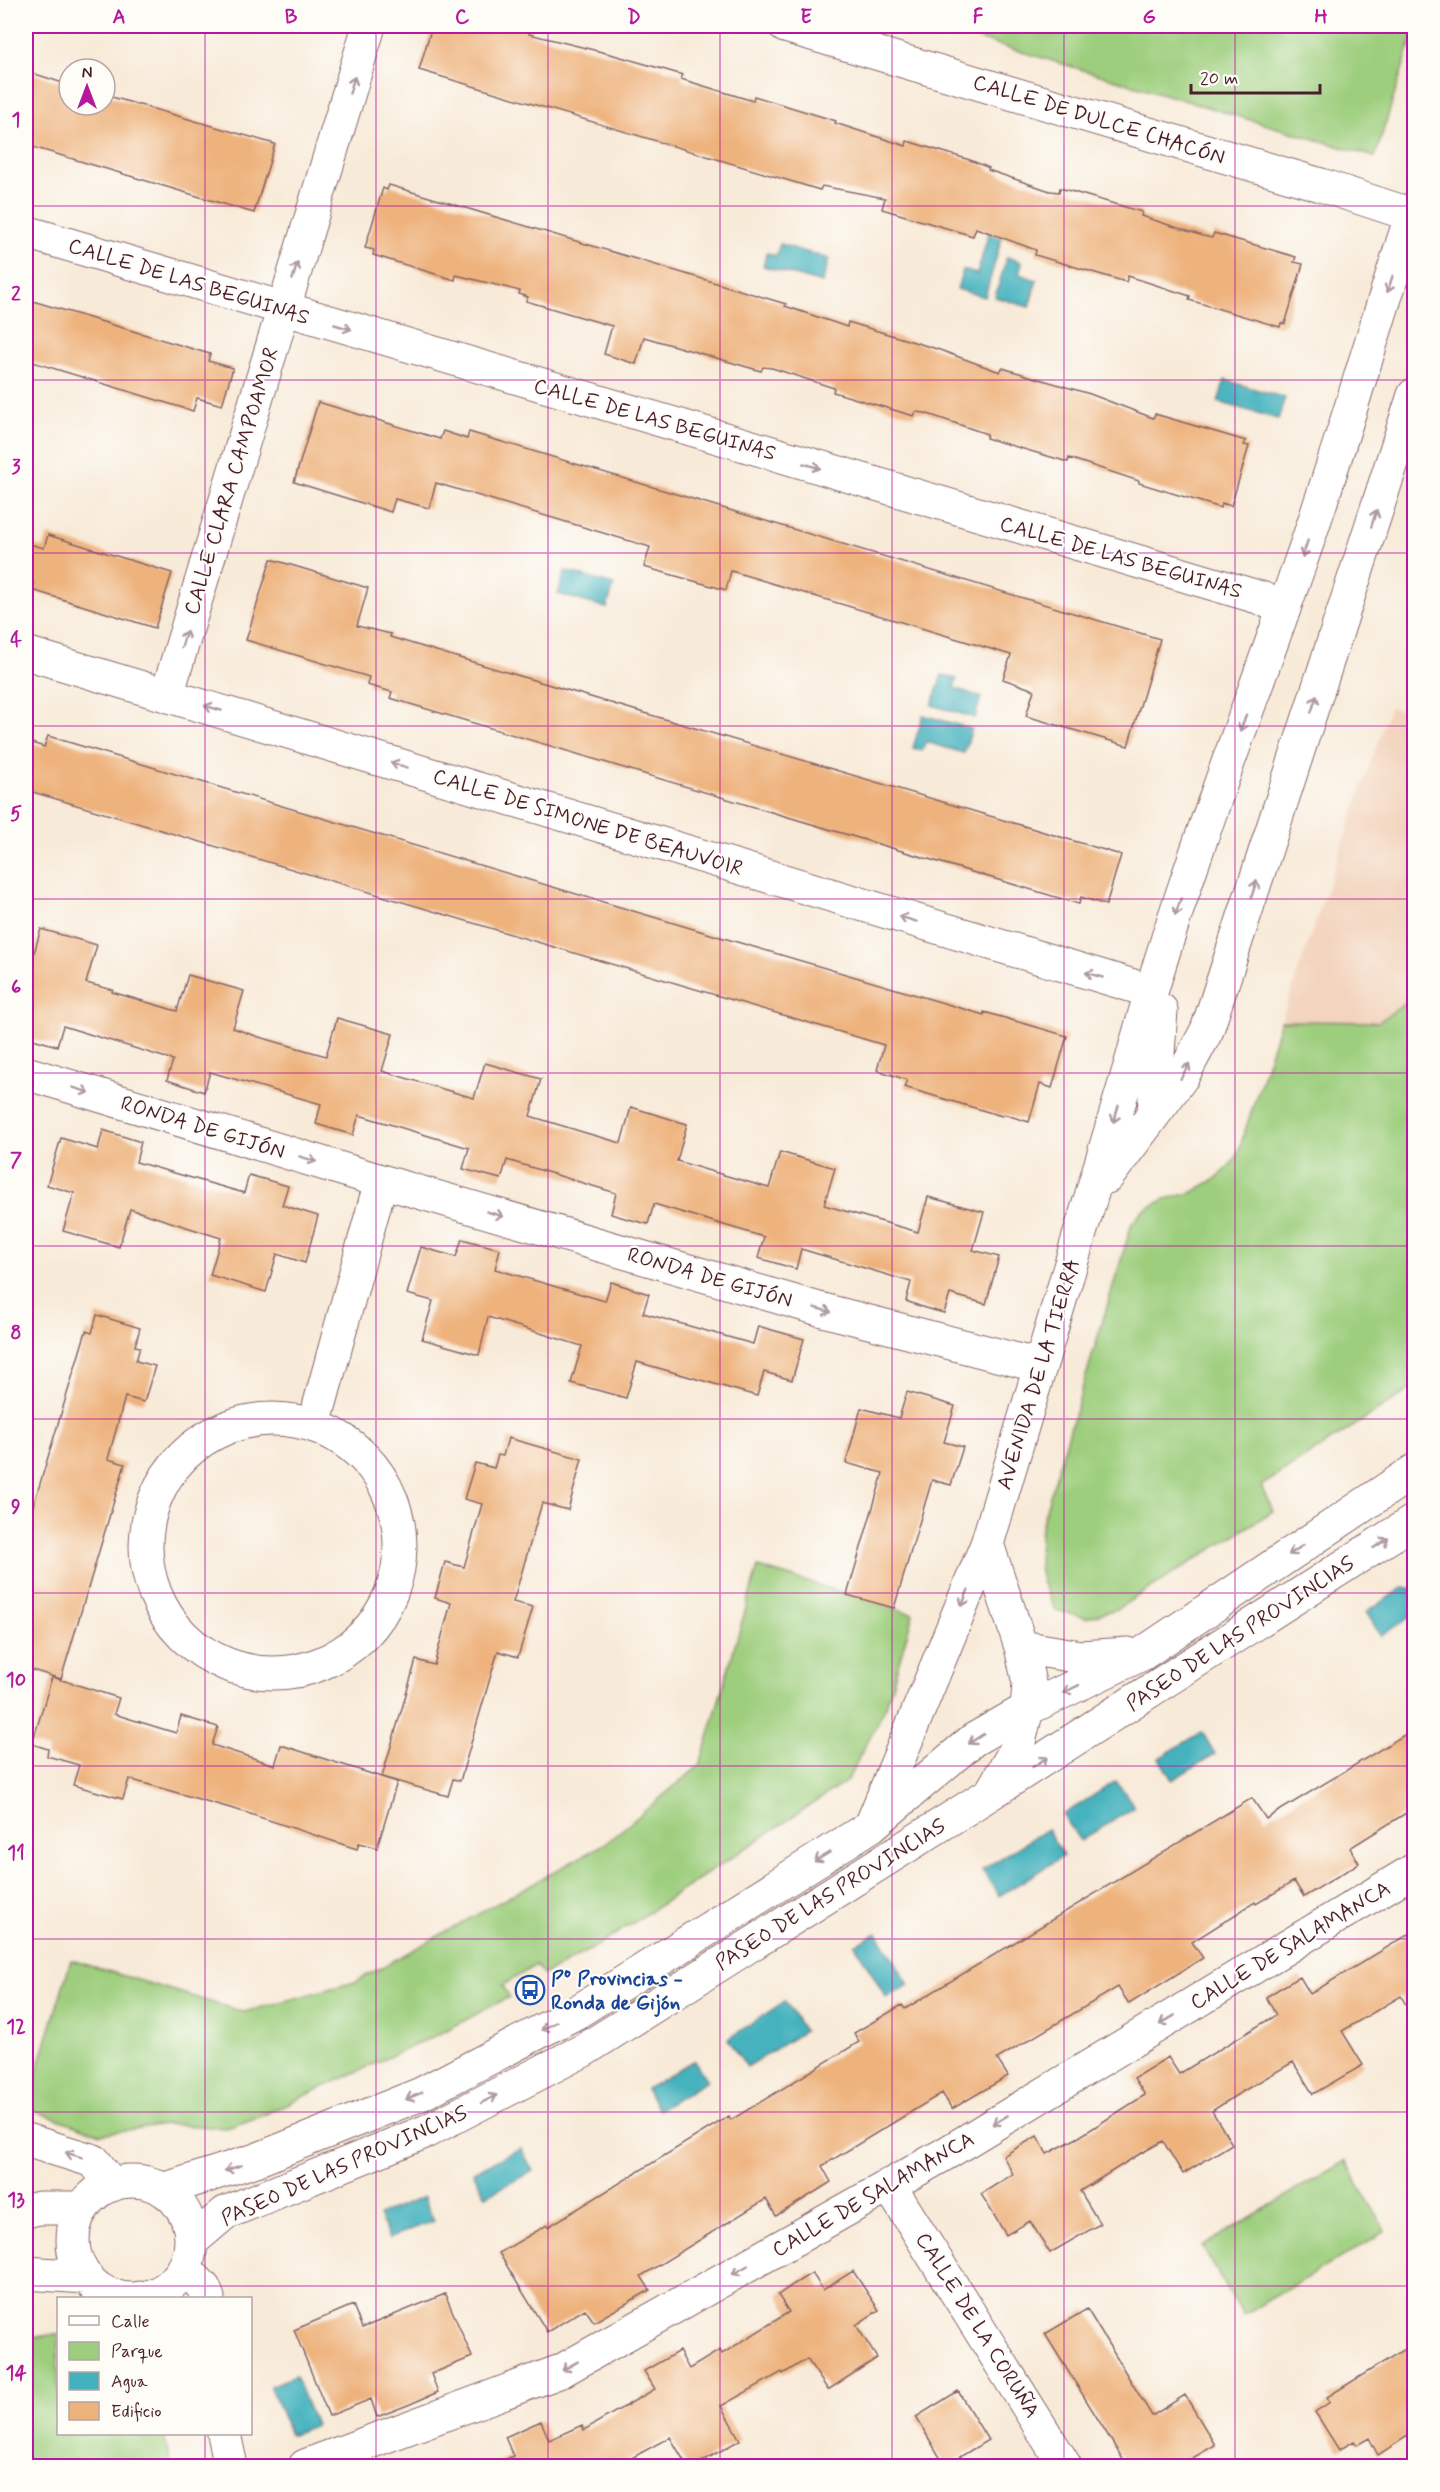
<svg xmlns="http://www.w3.org/2000/svg" width="1440" height="2492" viewBox="0 0 1440 2492" font-family="Mynerve,sans-serif">
  <style>
    .built { fill: #f3d4be }
    .green { fill: #9dce7d; stroke: #747654; stroke-width: 1.5 }
    .water { fill: #44b2be; stroke: #476874; stroke-width: 1.5 }
    .building { fill: #eeb27d }
    .lines { fill: none; stroke-linecap: round; stroke-linejoin: round }
    .street-casing { stroke: #876668; stroke-width: 35 }
    .secondary-casing { stroke: #876668; stroke-width: 35 }
    .street { stroke: #fff; stroke-width: 33 }
    .secondary { stroke: #fff; stroke-width: 33 }
    .oneway { stroke: #ae9aa0 }
    .grid { fill: none; stroke: #b5179e; stroke-width: 1.5; stroke-opacity: 0.55 }
    .labels { text-anchor: middle; stroke-width: 4.5; stroke-linejoin: round; paint-order: stroke }
    .street-label { font-size: 21px; fill: #4a1f2b; stroke: #fdfcf7 }
    .transit-label { font-size: 21px; font-weight: bold; fill: #164399; stroke: #fdfcf7; text-anchor: start }
    .neatline { fill: none; stroke: #b5179e; stroke-width: 2 }
    .grid-label { font-size: 20px; text-anchor: middle; font-weight: bold; fill: #b5179e }
  </style>
  <rect width="100%" height="100%" fill="#fdfcf7"/>
  <filter id="ink" filterUnits="userSpaceOnUse"><feTurbulence type="fractalNoise" baseFrequency=".0167" numOctaves="2"/><feDisplacementMap in="SourceGraphic" scale="12" xChannelSelector="R" yChannelSelector="G"/><feConvolveMatrix kernelMatrix="1 2 1 2 8 2 1 2 1" color-interpolation-filters="sRGB"/></filter>
  <filter id="wash" filterUnits="userSpaceOnUse"><feTurbulence type="fractalNoise" baseFrequency=".008" numOctaves="4" result="noise"/><feDisplacementMap in="SourceGraphic" scale="24" xChannelSelector="R" yChannelSelector="G"/><feGaussianBlur stdDeviation="1.35" result="paint"/><feColorMatrix in="noise" values="0 0 0 0 0 0 0 0 0 0 0 0 0 0 0 0 0 1.4 0 .05"/><feComposite in="paint" operator="in"/></filter>
  <g filter="url(#wash)">
    <rect width="100%" height="100%" fill="#f8ead8"/>
    <path class="built" d="M1390 707 1412 714 1414 709V998L1378 1022 1281 1021Z"/>
    <path class="green" d="M935 26H1414V32L1375 157Z
      M1414 998V1387L1261 1486 1273 1511 1117 1609 1086 1618 1056 1610C1035 1575 1038 1565 1041 1526L1132 1223 1144 1210 1165 1199 1191 1193 1219 1177 1236 1158 1281 1021 1378 1022Z
      M758 1567 913 1614 886 1706 847 1781 604 1942 543 1975 536 1965 503 1985 509 1997 441 2033 261 2116 227 2128 165 2124 101 2134 26 2108 71 1960 244 2012 355 1982 606 1843 700 1765Z
      M1345 2161 1386 2231 1243 2315 1202 2246Z
      M55 2334 58 2335V2434H164L171 2466H26V2339Z"/>
    <path class="water" d="M993 219 1006 223 985 297 957 289 963 270 977 274Z
      M780 244 829 259 822 283 763 266 767 253 776 256Z
      M1007 257 1022 262 1019 274 1037 280 1029 307 995 297Z
      M1225 380 1285 398 1278 419 1218 402Z
      M565 571 614 585 607 608 558 594Z
      M942 675 957 679 954 688 981 697 975 718 932 705Z
      M923 715 972 729 964 753 926 742 922 751 913 748Z
      M1404 1587 1414 1589V1615L1381 1636 1366 1612Z
      M1202 1732 1215 1754 1172 1780 1159 1758Z
      M1116 1781 1135 1807 1080 1841 1063 1815Z
      M1047 1829 1063 1856 999 1896 982 1870Z
      M877 1933 909 1985 886 1997 855 1945Z
      M785 2001 804 2031 747 2067 728 2039Z
      M694 2060 707 2081 659 2110 646 2089Z
      M521 2148 533 2171 486 2196 473 2172Z
      M424 2197 433 2221 389 2238 379 2215Z
      M295 2376 315 2425 290 2435 270 2386Z"/>
    <g id="blocks">
      <path class="building" d="M432 26H531L529 34 614 55 683 75 681 79 753 101 754 96 836 121 835 123 906 146 907 141 970 160 989 168 988 170 1050 191 1059 192 1060 188 1142 212 1141 216 1203 236 1212 238 1214 233 1296 257 1294 262 1303 264 1285 324 1281 323 1280 327 1189 300 1190 296 1128 276 1126 282 1035 255 1036 250 976 228 973 236 882 209 885 198 822 186 820 190 419 70Z
        M26 71 69 85V105H105V95L275 144 254 213 26 145Z
        M389 185 786 304 785 306 847 327 848 322 937 349 1000 372 1002 368 1090 394 1153 418 1155 414 1246 441 1244 445 1249 446 1231 506 1222 503 1221 508 1139 483V481L1069 458 1068 462 986 438 987 434 925 413 916 412 914 416 833 392 834 388 772 368 763 367 761 371 644 337 636 364 604 354 612 326 526 301 528 297 519 294 520 291 456 275 455 280 373 255 374 250 365 248 383 188 387 190Z
        M26 299 210 354 208 361 233 368 222 405 197 398 193 411 26 360Z
        M318 402 440 439 443 431 467 439 469 432 1160 639 1128 746 1026 716 1034 690 1003 679 1011 655 731 571 726 590 644 567 650 547 436 483 429 508 395 499 391 512 294 482Z
        M48 535 172 573 155 628 32 590 34 584 26 582V543L44 548Z
        M271 559 368 588 357 626 391 634 390 637 456 657 1121 855 1106 905 1081 897 1079 904 390 698 392 692 367 685 369 677 246 640Z
        M48 736 737 942 984 1015V1012L1067 1036 1052 1088 1040 1084 1029 1122 1003 1114 1002 1116 904 1087 907 1080 877 1070 884 1045 26 790V741L44 747Z
        M41 929 97 945 86 983 113 990 112 992 177 1011 188 975 244 991 233 1028 259 1037 326 1056 337 1018 393 1034 382 1071 439 1088 474 1098 485 1063 541 1079 530 1116 586 1133 621 1143 631 1107 687 1124 677 1161 703 1169 769 1188 780 1152 835 1168 824 1205 918 1232 928 1197 984 1212 973 1250 999 1257 986 1304 950 1294 944 1313 925 1308 906 1301 911 1282 801 1249 796 1269 758 1258 764 1237 654 1204 648 1224 628 1219 611 1214 616 1193 507 1160 501 1179 463 1169 469 1148 359 1115 353 1135 316 1124 321 1104 210 1072 204 1092 167 1080 173 1060 63 1026 57 1046 26 1037V980Z
        M103 1130 141 1142 136 1162 244 1193 249 1175 288 1186 282 1205 318 1216 305 1263 277 1254 266 1292 210 1275 221 1238 130 1209 119 1247 63 1231 74 1193 47 1185 61 1138 98 1149Z
        M462 1239 500 1249 495 1269 605 1301 611 1282 649 1294 643 1313 753 1344 758 1326 804 1339 792 1380 764 1372 757 1396 637 1362 626 1398 571 1383 582 1346 488 1317 479 1355 422 1339 433 1301 407 1294 421 1247 456 1257Z
        M97 1315 140 1328 135 1346 140 1347 136 1361 155 1366 144 1402 125 1397 108 1459 125 1464 61 1679 26 1668V1530L86 1331 92 1333Z
        M907 1392 955 1406 944 1442 963 1447 951 1485 932 1480 894 1608 847 1595 883 1473 846 1463 861 1408 899 1418Z
        M508 1438 582 1459 568 1510 542 1503 513 1602 533 1607 518 1657 498 1651 460 1781 453 1779 448 1796 382 1777 416 1660 434 1665 451 1603 435 1598 445 1562 464 1567 482 1504 464 1499 475 1463 494 1468 498 1455 503 1456Z
        M52 1677 119 1698 114 1714 176 1733 181 1716 218 1727 212 1745 275 1765 281 1745 397 1782 377 1848 359 1843 357 1849 244 1812 129 1779 123 1799 73 1785 79 1765 47 1756 48 1749 32 1744Z
        M1414 1729V1808L1350 1848 1359 1863 1304 1897 1294 1881 1256 1904 1255 1902 1192 1942 1203 1958 1129 2004 1118 1987 997 2059 1008 2076 952 2109 942 2093 822 2166 831 2182 804 2199 776 2216 766 2199 641 2276 650 2290 594 2322 585 2309 547 2332 499 2253 547 2225 548 2227 729 2116 731 2120 859 2042 854 2033 902 2005 905 2009 1252 1798 1266 1819Z
        M1414 1931V2019L1401 1996 1342 2031 1363 2065 1313 2094 1293 2062 1235 2096 1212 2111 1232 2144 1183 2174 1163 2141 1138 2155 1080 2191 1100 2224 1050 2253 1030 2221 1006 2235 981 2194 1013 2174 1003 2156 1037 2136 1047 2154 1079 2137 1145 2095 1134 2078 1168 2057 1179 2074 1276 2015 1266 1997 1282 1987 1300 1977 1310 1994Z
        M853 2271 879 2310 856 2325 877 2358 828 2390 807 2359 783 2374 782 2372 721 2406 740 2440 694 2466H687L670 2437 617 2466H491L513 2456 505 2437 541 2421 549 2440 582 2425 584 2430 655 2389 644 2371 679 2351 689 2369 720 2350 722 2354 789 2312 778 2295 794 2284 812 2273 823 2290Z
        M445 2294 472 2357 431 2374 438 2392 408 2405 377 2417 371 2399 329 2416 294 2330 353 2305 362 2328Z
        M1087 2309 1152 2416 1185 2395 1215 2445 1179 2466H1127L1045 2334Z
        M1414 2343V2432L1378 2455 1369 2438 1357 2445 1354 2441 1339 2450 1315 2412 1330 2402 1327 2397Z
        M958 2391 988 2440 945 2466 916 2417Z"/>
    </g>
  </g>
  <g filter="url(#ink)">
    <use href="#blocks" fill-opacity="0" stroke="#876668" stroke-width="1.5"/>
    <g class="lines">
      <g class="street-casing">
        <path id="street" d="M785 26 1321 185 1412 215
          M26 232 1261 598 1284 609
          M26 653 1150 991
          M167 695 369 26
          M26 1073 381 1181 819 1309 1040 1366
          M146 1546a127 127 0 1 1 254 0a127 127 0 1 1-254 0Z
          M314 1425 381 1181
          M26 2140 94 2161 112 2185
          M889 2185 1065 2466
          M185 2268 204 2288 208 2298
          M141 2298H142
          M224 2434 231 2466
          M305 2466 561 2371 945 2154 1414 1870"/>
      </g>
      <g class="secondary-casing">
        <path id="secondary" d="M1154 1113 1161 1010
          M1107 1177 1182 1077 1207 1030 1414 395
          M987 1544 1021 1647 1029 1683 1027 1709 1018 1746 993 1789
          M1021 1647 1081 1657 1128 1654
          M871 1826 987 1544 1131 1063C1176 894 1241 731 1299 566 1341 448 1374 327 1414 208
          M73 2240a59 59 0 1 1 118 0a59 59 0 1 1-118 0Z
          M163 2190 256 2160 421 2094 577 2012 871 1826 973 1740 1027 1709 1142 1654 1414 1471
          M26 2211 39 2208H83
          M192 2241 225 2213 427 2131 584 2050 991 1793 1414 1521
          M26 2273 86 2277"/>
      </g>
      <use href="#street" class="street"/>
      <use href="#secondary" class="secondary"/>
    </g>
    <defs><path id="oneway-shaft" d="M-6 0H5M1.5-3L5.5 0L1.5 3" fill="none" stroke-width="1.6" stroke-linecap="round" stroke-linejoin="round" transform="scale(1.5)"/></defs>
    <g class="oneway">
      <use href="#oneway-shaft" transform="translate(352 85) rotate(-73)"/>
      <use href="#oneway-shaft" transform="translate(295 271) rotate(-73)"/>
      <use href="#oneway-shaft" transform="translate(1390 284) rotate(108)"/>
      <use href="#oneway-shaft" transform="translate(343 327) rotate(16)"/>
      <use href="#oneway-shaft" transform="translate(812 466) rotate(16)"/>
      <use href="#oneway-shaft" transform="translate(1374 518) rotate(-72)"/>
      <use href="#oneway-shaft" transform="translate(1305 549) rotate(108)"/>
      <use href="#oneway-shaft" transform="translate(184 639) rotate(-73)"/>
      <use href="#oneway-shaft" transform="translate(1314 704) rotate(-72)"/>
      <use href="#oneway-shaft" transform="translate(213 708) rotate(-163)"/>
      <use href="#oneway-shaft" transform="translate(1243 723) rotate(110)"/>
      <use href="#oneway-shaft" transform="translate(399 765) rotate(-163)"/>
      <use href="#oneway-shaft" transform="translate(1254 889) rotate(-72)"/>
      <use href="#oneway-shaft" transform="translate(1178 907) rotate(108)"/>
      <use href="#oneway-shaft" transform="translate(908 919) rotate(-163)"/>
      <use href="#oneway-shaft" transform="translate(1094 975) rotate(-164)"/>
      <use href="#oneway-shaft" transform="translate(1185 1071) rotate(-60)"/>
      <use href="#oneway-shaft" transform="translate(81 1090) rotate(17)"/>
      <use href="#oneway-shaft" transform="translate(1116 1114) rotate(107)"/>
      <use href="#oneway-shaft" transform="translate(308 1159) rotate(17)"/>
      <use href="#oneway-shaft" transform="translate(495 1214) rotate(16)"/>
      <use href="#oneway-shaft" transform="translate(823 1310) rotate(15)"/>
      <use href="#oneway-shaft" transform="translate(1381 1543) rotate(-33)"/>
      <use href="#oneway-shaft" transform="translate(1296 1550) rotate(146)"/>
      <use href="#oneway-shaft" transform="translate(965 1598) rotate(112)"/>
      <use href="#oneway-shaft" transform="translate(1071 1689) rotate(154)"/>
      <use href="#oneway-shaft" transform="translate(976 1739) rotate(147)"/>
      <use href="#oneway-shaft" transform="translate(1040 1762) rotate(-33)"/>
      <use href="#oneway-shaft" transform="translate(822 1857) rotate(148)"/>
      <use href="#oneway-shaft" transform="translate(1167 2020) rotate(149)"/>
      <use href="#oneway-shaft" transform="translate(549 2026) rotate(152)"/>
      <use href="#oneway-shaft" transform="translate(414 2096) rotate(157)"/>
      <use href="#oneway-shaft" transform="translate(489 2099) rotate(-27)"/>
      <use href="#oneway-shaft" transform="translate(1000 2120) rotate(149)"/>
      <use href="#oneway-shaft" transform="translate(74 2155) rotate(-163)"/>
      <use href="#oneway-shaft" transform="translate(233 2168) rotate(162)"/>
      <use href="#oneway-shaft" transform="translate(740 2270) rotate(150)"/>
      <use href="#oneway-shaft" transform="translate(570 2366) rotate(151)"/>
    </g>
  </g>
  <path class="grid" d="M205 26V2298M376 26V2466M548 26V2466M720 26V2466M892 26V2466M1064 26V2466M1235 26V2466M26 206H1414M26 380H1414M26 553H1414M26 726H1414M26 899H1414M26 1073H1414M26 1246H1414M26 1419H1414M26 1593H1414M26 1766H1414M26 1939H1414M26 2112H1414M26 2286H1414M205 2434V2466"/>
  <defs>
    <g id="bus-ring" transform="scale(1.5)"><circle r="9.5" fill="#fdfcf7" stroke="#1a4fb4" stroke-width="1.5"/><path d="M-5-6H5V4H4V6H2V4H-2V6H-4V4H-5ZM-3.5-4V0h7V-4ZM-3.5 1.2v1.5H-2V1.2ZM2 1.2v1.5H3.5V1.2Z" fill="#1a4fb4"/></g>
  </defs>
  <g fill-rule="evenodd">
    <use href="#bus-ring" x="530" y="1990"/>
  </g>
  <g class="labels">
    <g class="street-label">
      <text transform="translate(1099 119) rotate(17)" y="7">CALLE DE DULCE CHACÓN</text>
      <text transform="translate(189 281) rotate(17)" y="7">CALLE DE LAS BEGUINAS</text>
      <text transform="translate(655 419) rotate(16)" y="7">CALLE DE LAS BEGUINAS</text>
      <text transform="translate(231 481) rotate(-73)" y="7">CALLE CLARA CAMPOAMOR</text>
      <text transform="translate(1121 557) rotate(16)" y="7">CALLE DE LAS BEGUINAS</text>
      <text transform="translate(588 822) rotate(17)" y="7">CALLE DE SIMONE DE BEAUVOIR</text>
      <text transform="translate(203 1127) rotate(17)" y="7">RONDA DE GIJÓN</text>
      <text transform="translate(710 1277) rotate(16)" y="7">RONDA DE GIJÓN</text>
      <text transform="translate(1038 1374) rotate(-73)" y="7">AVENIDA DE LA TIERRA</text>
      <text transform="translate(1240 1633) rotate(-33)" y="7">PASEO DE LAS PROVINCIAS</text>
      <text transform="translate(830 1894) rotate(-32)" y="7">PASEO DE LAS PROVINCIAS</text>
      <text transform="translate(1290 1945) rotate(-31)" y="7">CALLE DE SALAMANCA</text>
      <text transform="translate(344 2165) rotate(-24)" y="7">PASEO DE LAS PROVINCIAS</text>
      <text transform="translate(873 2194) rotate(-30)" y="7">CALLE DE SALAMANCA</text>
      <text transform="translate(978 2325) rotate(58)" y="7">CALLE DE LA CORUÑA</text>
    </g>
    <g class="transit-label">
      <text x="551" y="1985">Pº Provincias -<tspan x="551" dy="24">Ronda de Gijón</tspan></text>
    </g>
  </g>
  <rect width="1440" height="2492" fill="none" stroke="#fdfcf7" stroke-width="66"/>
  <rect x="57" y="2297" width="195" height="138" fill="#fdfcf7" stroke="#b5a4a5" stroke-width="1.5"/>
  <rect x="69" y="2316" width="30" height="9" fill="#ffffff" stroke="#b5a4a5" stroke-width="1.5"/>
  <text x="111" y="2327" font-size="18" fill="#4a1f2b">Calle</text>
  <rect x="69" y="2342" width="30" height="18" fill="#9dce7d" stroke="#b5a4a5" stroke-width="1.5"/>
  <text x="111" y="2357" font-size="18" fill="#4a1f2b">Parque</text>
  <rect x="69" y="2372" width="30" height="18" fill="#44b2be" stroke="#b5a4a5" stroke-width="1.5"/>
  <text x="111" y="2387" font-size="18" fill="#4a1f2b">Agua</text>
  <rect x="69" y="2402" width="30" height="18" fill="#eeb27d" stroke="#b5a4a5" stroke-width="1.5"/>
  <text x="111" y="2417" font-size="18" fill="#4a1f2b">Edificio</text>
  <g transform="translate(87 87)"><circle r="28" fill="#fdfcf7" stroke="#b5a4a5" stroke-width="1.5"/>
  <path d="M0-4.5L10 22L0 15L-10 22Z" fill="#b5179e"/>
  <text y="-9" font-size="16" font-weight="bold" text-anchor="middle" fill="#4a1f2b">N</text>
  </g>
  <path d="M1191 84v9h129v-9" fill="none" stroke="#4a1f2b" stroke-width="3"/>
  <text x="1200" y="84" font-size="18" fill="#4a1f2b" stroke="#fdfcf7" stroke-width="4.5" paint-order="stroke">20 m</text>
  <rect x="33" y="33" width="1374" height="2426" class="neatline"/>
  <g class="grid-label">
    <text x="119" y="23">A</text>
    <text x="291" y="23">B</text>
    <text x="462" y="23">C</text>
    <text x="634" y="23">D</text>
    <text x="806" y="23">E</text>
    <text x="978" y="23">F</text>
    <text x="1149" y="23">G</text>
    <text x="1321" y="23">H</text>
    <text x="16" y="126">1</text>
    <text x="16" y="300">2</text>
    <text x="16" y="473">3</text>
    <text x="16" y="646">4</text>
    <text x="16" y="820">5</text>
    <text x="16" y="993">6</text>
    <text x="16" y="1166">7</text>
    <text x="16" y="1339">8</text>
    <text x="16" y="1513">9</text>
    <text x="16" y="1686">10</text>
    <text x="16" y="1859">11</text>
    <text x="16" y="2033">12</text>
    <text x="16" y="2206">13</text>
    <text x="16" y="2379">14</text>
  </g>
</svg>
